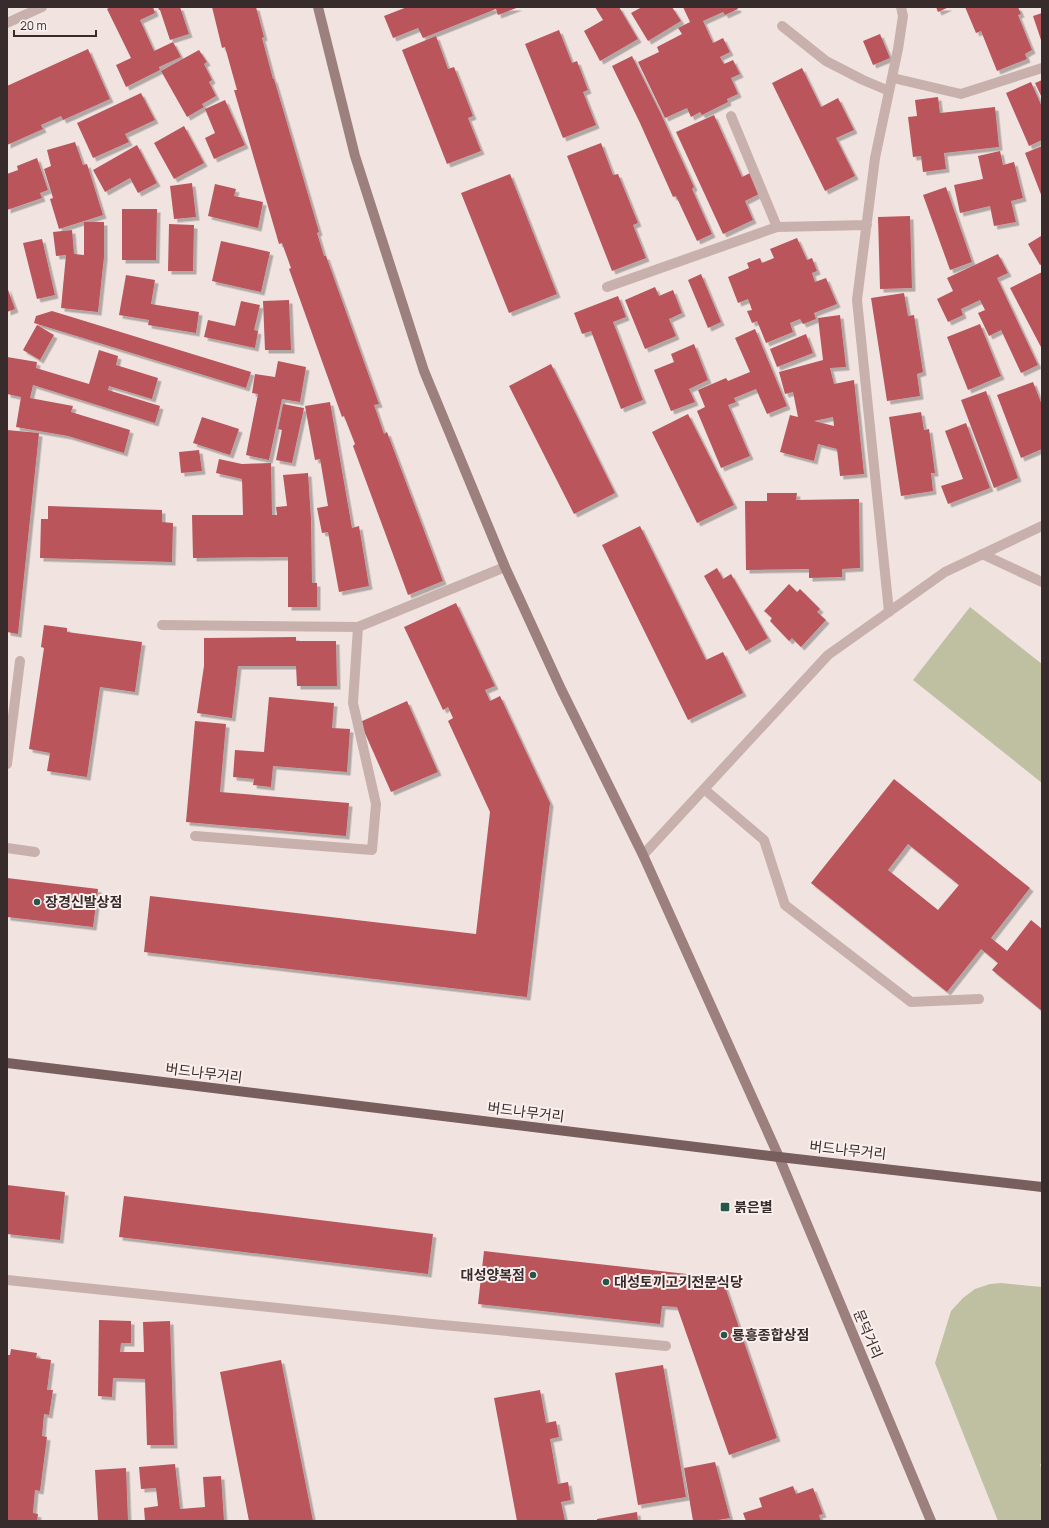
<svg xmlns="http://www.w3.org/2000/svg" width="1049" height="1528" viewBox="0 0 1049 1528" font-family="Manrope,'Noto Sans KR',sans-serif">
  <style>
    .green { fill: #bfbfa1 }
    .building { fill: #bb545c; fill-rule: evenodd; filter: url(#shadow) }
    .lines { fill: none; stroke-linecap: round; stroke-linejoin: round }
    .minor { stroke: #c8b1ad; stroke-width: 10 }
    .secondary { stroke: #9c807e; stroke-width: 10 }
    .primary { stroke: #785e5d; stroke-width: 10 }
    .poi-dot { fill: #245649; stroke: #f9efec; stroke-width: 1.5 }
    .labels { text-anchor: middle; stroke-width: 4; stroke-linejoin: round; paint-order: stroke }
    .poi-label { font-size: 14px; font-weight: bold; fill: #372b2b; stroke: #f9efec; text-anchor: start }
    .street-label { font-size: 14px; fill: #372b2b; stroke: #f9efec }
  </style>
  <defs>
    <filter id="shadow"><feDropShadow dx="3.5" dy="3.5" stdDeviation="0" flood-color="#0004"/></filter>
  </defs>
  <rect width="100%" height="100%" fill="#f1e4e0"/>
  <path class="green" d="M970 607 1042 664V783L913 680Z
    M1001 1283 1042 1287V1463L1040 1464 1042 1471V1521H998L935 1363 951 1311 963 1298 975 1289 990 1284Z"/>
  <path class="building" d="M110 7H153L155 13 140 20 154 51 173 42 181 57 159 67 160 70 126 87 116 65 131 58 107 9Z
    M158 7H180L189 34 170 40 160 10H159Z
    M212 7H256L264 37 262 38 273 79H274L319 232 317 233 324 256H326L379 404 374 405 384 434 387 432 443 581 408 595 353 446 355 444 344 416 342 417 289 269 291 268 282 243 279 244 234 90H237L225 47 222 48Z
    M407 7H519L498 15 496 9 423 38 418 28 393 38 384 16Z
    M595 7H619L638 39 600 61 584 31 603 20Z
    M642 7H672L681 21 648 41 631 13Z
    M683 7H737L738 9 725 15 723 12 703 21 713 43 723 38 730 52 720 57 724 64 733 60 740 74 731 78 738 94 727 99 728 102 702 115 700 112 691 117 687 108 665 118 638 62 659 52 657 47 682 34 678 28 690 22Z
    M936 7H949L938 12Z
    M965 7H1018L1021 14 1018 15 1032 50 1025 54 1027 59 997 71 981 31 976 33Z
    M1042 13V43L1033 16Z
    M559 30 572 63 577 61 588 90 583 92 596 125 563 138 525 44Z
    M880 34 890 58 873 65 863 41Z
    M436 36 448 69 454 67 473 116 468 118 481 151 447 164 402 50Z
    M88 49 110 99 63 120 61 116 41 125 43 129 7 145V86Z
    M199 50 207 62 204 64 212 80 209 82 216 96 202 104 204 107 187 117 161 71Z
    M632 56 661 114 694 187 692 189 712 234 697 241 676 196 673 197 640 123 612 66Z
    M802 68 821 107 838 98 854 130 836 138 855 176 825 191 772 83Z
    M1042 80V98L1035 83Z
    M1031 82 1042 107V140L1029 146 1006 93Z
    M141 93 155 120 125 134 129 142 93 158 77 123Z
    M938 97 940 113 995 107 999 147 944 153 946 169 923 172 921 156 913 157 908 117 917 116 915 100Z
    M225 100 245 145 214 159 205 138 215 133 205 109Z
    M714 115 742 177 750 173 759 194 745 201 753 220 723 234 676 132Z
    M184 126 204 163 174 179 154 143Z
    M75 142 83 165 87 164 103 215 59 229 50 199 53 198 44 169 51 166 47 150Z
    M601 143 613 175 618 174 638 223 633 225 646 258 612 271 567 156Z
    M137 145 157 183 138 193 130 178 105 192 93 170Z
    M1042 146V197L1025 153Z
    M1000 151 1003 165 1014 162 1023 198 1011 201 1016 222 994 226 990 206 960 213 954 185 983 179 978 156Z
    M37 158 48 190 40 193 42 198 7 210V174L18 170 17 166Z
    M510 174 557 294 509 313 461 193Z
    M192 183 196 217 174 219 170 186Z
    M215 184 236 189 234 196 263 202 258 228 208 216Z
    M946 187 972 262 950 270 923 195Z
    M122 209H157L156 260H122Z
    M910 216 912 288 880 289 878 217Z
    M84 222H104V257L98 312 61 308 66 255 56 256 53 232 72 230 74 254 84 255Z
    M169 224 194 225 193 271H168Z
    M1041 236 1042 264 1040 265 1028 244Z
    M797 238 807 260 812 258 817 271 812 273 815 282 826 278 837 304 814 313 816 319 803 324 800 319 790 323 793 332 766 343 757 321 752 323 747 311 752 310 748 299 738 303 728 277 749 268 747 263 760 258 762 263 774 258 770 249Z
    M42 239 55 295 37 299 23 243Z
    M221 241 270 252 261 292 212 281Z
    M998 254 1008 273 997 278 1038 365 1021 373 1001 330 989 336 978 313 985 310 980 300 961 309 963 315 948 322 937 299 953 291 947 278Z
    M1042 272V349L1010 288Z
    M701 274 721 322 708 328 688 280Z
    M126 275 155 280 151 304 199 312 196 333 148 325 149 320 119 315Z
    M7 287 15 309 7 312Z
    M655 287 659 296 673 290 682 313 669 319 676 336 645 349 625 300Z
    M904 293 908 316 914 315 923 372 917 374 920 396 887 401 871 298Z
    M618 296 626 317 613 322 643 400 621 409 591 331 582 334 574 313Z
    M289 300 291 350H265L263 301Z
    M241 301 260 305 254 330 258 331 255 348 204 337 208 320 235 326Z
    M52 311 251 372 246 388 34 323 36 316Z
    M840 315 846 367 830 368 834 384 854 380 864 474 840 476 837 449 818 444 814 461 780 452 790 415 798 417 793 392 785 394 779 372 823 360 818 318ZM833 417 834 426 814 421Z
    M980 324 1001 376 968 390 947 337Z
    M37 325 54 335 40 360 23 350Z
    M755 329 787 406 767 414 756 389 734 398 736 402 728 405 750 456 721 468 697 411 705 407 698 390 726 378 728 381 750 372 735 338Z
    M806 334 813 353 777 367 770 349Z
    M694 344 708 380 689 389 695 402 671 411 654 370 674 362 671 354Z
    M99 350 118 356 116 365 158 378 152 399 109 386 108 390 160 406 155 423 33 385 30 398 73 406 71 412 130 430 124 453 68 436 16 427 21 397 7 394V357L37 362 36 368 89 384Z
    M278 361 306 367 300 402 282 399 269 460 246 455 258 394 252 393 255 374 275 377Z
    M551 364 615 493 574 514 509 386Z
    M1033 382 1042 405V449L1021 458 997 395Z
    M986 391 1018 478 994 488 961 400Z
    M330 402 352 528 359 526 369 586 339 592 328 532 322 533 317 508 328 506 320 459 315 460 305 406Z
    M283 404 304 408 292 463 276 460 282 430 278 429Z
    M921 412 924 430 929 429 935 473H931L933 491 901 496 889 417Z
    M688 414 734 505 697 523 652 432Z
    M202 417 239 429 230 455 193 443Z
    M966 423 990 488 948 504 941 486 963 479 945 431Z
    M7 430 39 433 18 634 7 632Z
    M199 450 202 471 181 473 179 452Z
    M219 459 242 464 271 463 272 515H277L276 507 287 506 283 475 308 473 311 519 312 583H317V607H288V557L193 558 192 515H243L242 479 216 473Z
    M767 493H797L796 500 859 499 860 568 842 569V577L809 578V569L746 570 745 501H767Z
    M48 506 162 510V522L173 523 172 562 40 558 41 519H48Z
    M640 526 706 660 723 652 743 693 688 720 602 545Z
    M717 568 723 579 731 574 768 638 746 651 704 576Z
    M789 584 797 592 800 589 820 609 817 612 826 620 801 647 792 638 789 641 770 621 772 618 764 611Z
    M456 603 495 686 485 690 490 701 500 696 550 803 527 997 144 952 150 896 476 934 490 812 448 721 453 718 448 707 443 710 404 627Z
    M44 625 67 628V632L142 642 135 692 100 687 87 777 47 771 50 753 29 749 44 648 41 647Z
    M296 637V641H336L337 686H297L296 666H238L232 718 197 713 204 666V638Z
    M269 697 334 703 332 728 350 729 347 772 273 766 271 787 253 785 254 779 233 777 235 750 264 752Z
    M407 701 438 772 391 792 360 722Z
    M195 721 226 724 220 792 349 803 346 836 186 822Z
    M894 779 1030 888 991 938 1007 951 1031 920 1042 929V1011L992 970 998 963 981 949 947 992 811 883ZM908 844 959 885 938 910 888 870Z
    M7 878 98 889 93 927 7 917Z
    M7 1185 65 1192 60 1240 7 1234Z
    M124 1196 433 1234 428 1274 119 1237Z
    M484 1251 722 1278 777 1438 729 1455 677 1307 662 1306 660 1324 478 1304Z
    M99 1320 131 1321V1343H121L120 1352H144L143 1322 170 1321 174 1445H147L145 1379 113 1378 112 1397 98 1396Z
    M11 1349 37 1353 36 1358 51 1360 47 1390H53L49 1415 44 1414 42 1436 47 1437 40 1491 35 1490 33 1513 38 1514 37 1521H7V1355H10Z
    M281 1360 313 1521H249L220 1372Z
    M663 1365 686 1497 638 1505 615 1373Z
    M540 1390 546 1423 556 1421 559 1437 550 1439 558 1484 568 1482 571 1500 561 1502 565 1521H517L494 1398Z
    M715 1462 730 1518 718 1520 719 1521H693L684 1468Z
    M175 1464 180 1509 205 1507 203 1477 221 1476 224 1521H145L144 1508 158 1506 156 1488 141 1489 139 1467Z
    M126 1468 128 1521H98L95 1470Z
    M793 1486 796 1494 813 1488 823 1514 819 1515 821 1521H746L743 1513 762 1507 759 1498Z
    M637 1512 638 1521H597V1519Z"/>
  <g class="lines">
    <path class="minor" d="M7 23 42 7
      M782 26 826 61 863 80 889 91
      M893 78 961 94 1042 68
      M731 116 777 227
      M607 287 777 227 867 225
      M982 554 1042 582
      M889 612 857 300 875 158 898 49 903 16 901 7
      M162 625 358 627
      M7 764 20 661
      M704 789 764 840 785 905 911 1002 979 999
      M195 836 372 850 376 804 353 703 358 627 505 567
      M7 848 35 852
      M643 855 828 655 945 572 1042 526
      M7 1280 432 1324 666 1346"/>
    <path class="secondary" d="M318 7 355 156 424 371 505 567 561 689 643 855 779 1157 931 1521"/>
    <path class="primary" d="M7 1063 779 1157 1042 1187"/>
  </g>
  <g class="poi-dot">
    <circle cx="37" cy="902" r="4"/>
    <rect x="720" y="1202" width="10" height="10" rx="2"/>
    <circle cx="533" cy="1275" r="4"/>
    <circle cx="606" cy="1282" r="4"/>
    <circle cx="724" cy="1335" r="4"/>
  </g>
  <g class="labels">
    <g class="poi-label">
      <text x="45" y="907">장경신발상점</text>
      <text x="734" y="1212">붉은별</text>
      <text x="525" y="1280" text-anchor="end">대성양복점</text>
      <text x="614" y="1287">대성토끼고기전문식당</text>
      <text x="732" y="1340">룡흥종합상점</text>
    </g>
    <g class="street-label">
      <text transform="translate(204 1073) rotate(7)" y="5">버드나무거리</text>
      <text transform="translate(526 1112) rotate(7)" y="5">버드나무거리</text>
      <text transform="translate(848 1150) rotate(6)" y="5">버드나무거리</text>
      <text transform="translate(868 1334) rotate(67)" y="5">문덕거리</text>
    </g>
  </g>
  <rect width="1049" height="1528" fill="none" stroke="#372b2b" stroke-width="16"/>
  <path d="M14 30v6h82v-6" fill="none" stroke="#372b2b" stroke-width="2"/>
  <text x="20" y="30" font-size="12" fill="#372b2b" stroke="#f9efec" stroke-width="3" paint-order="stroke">20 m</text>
</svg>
